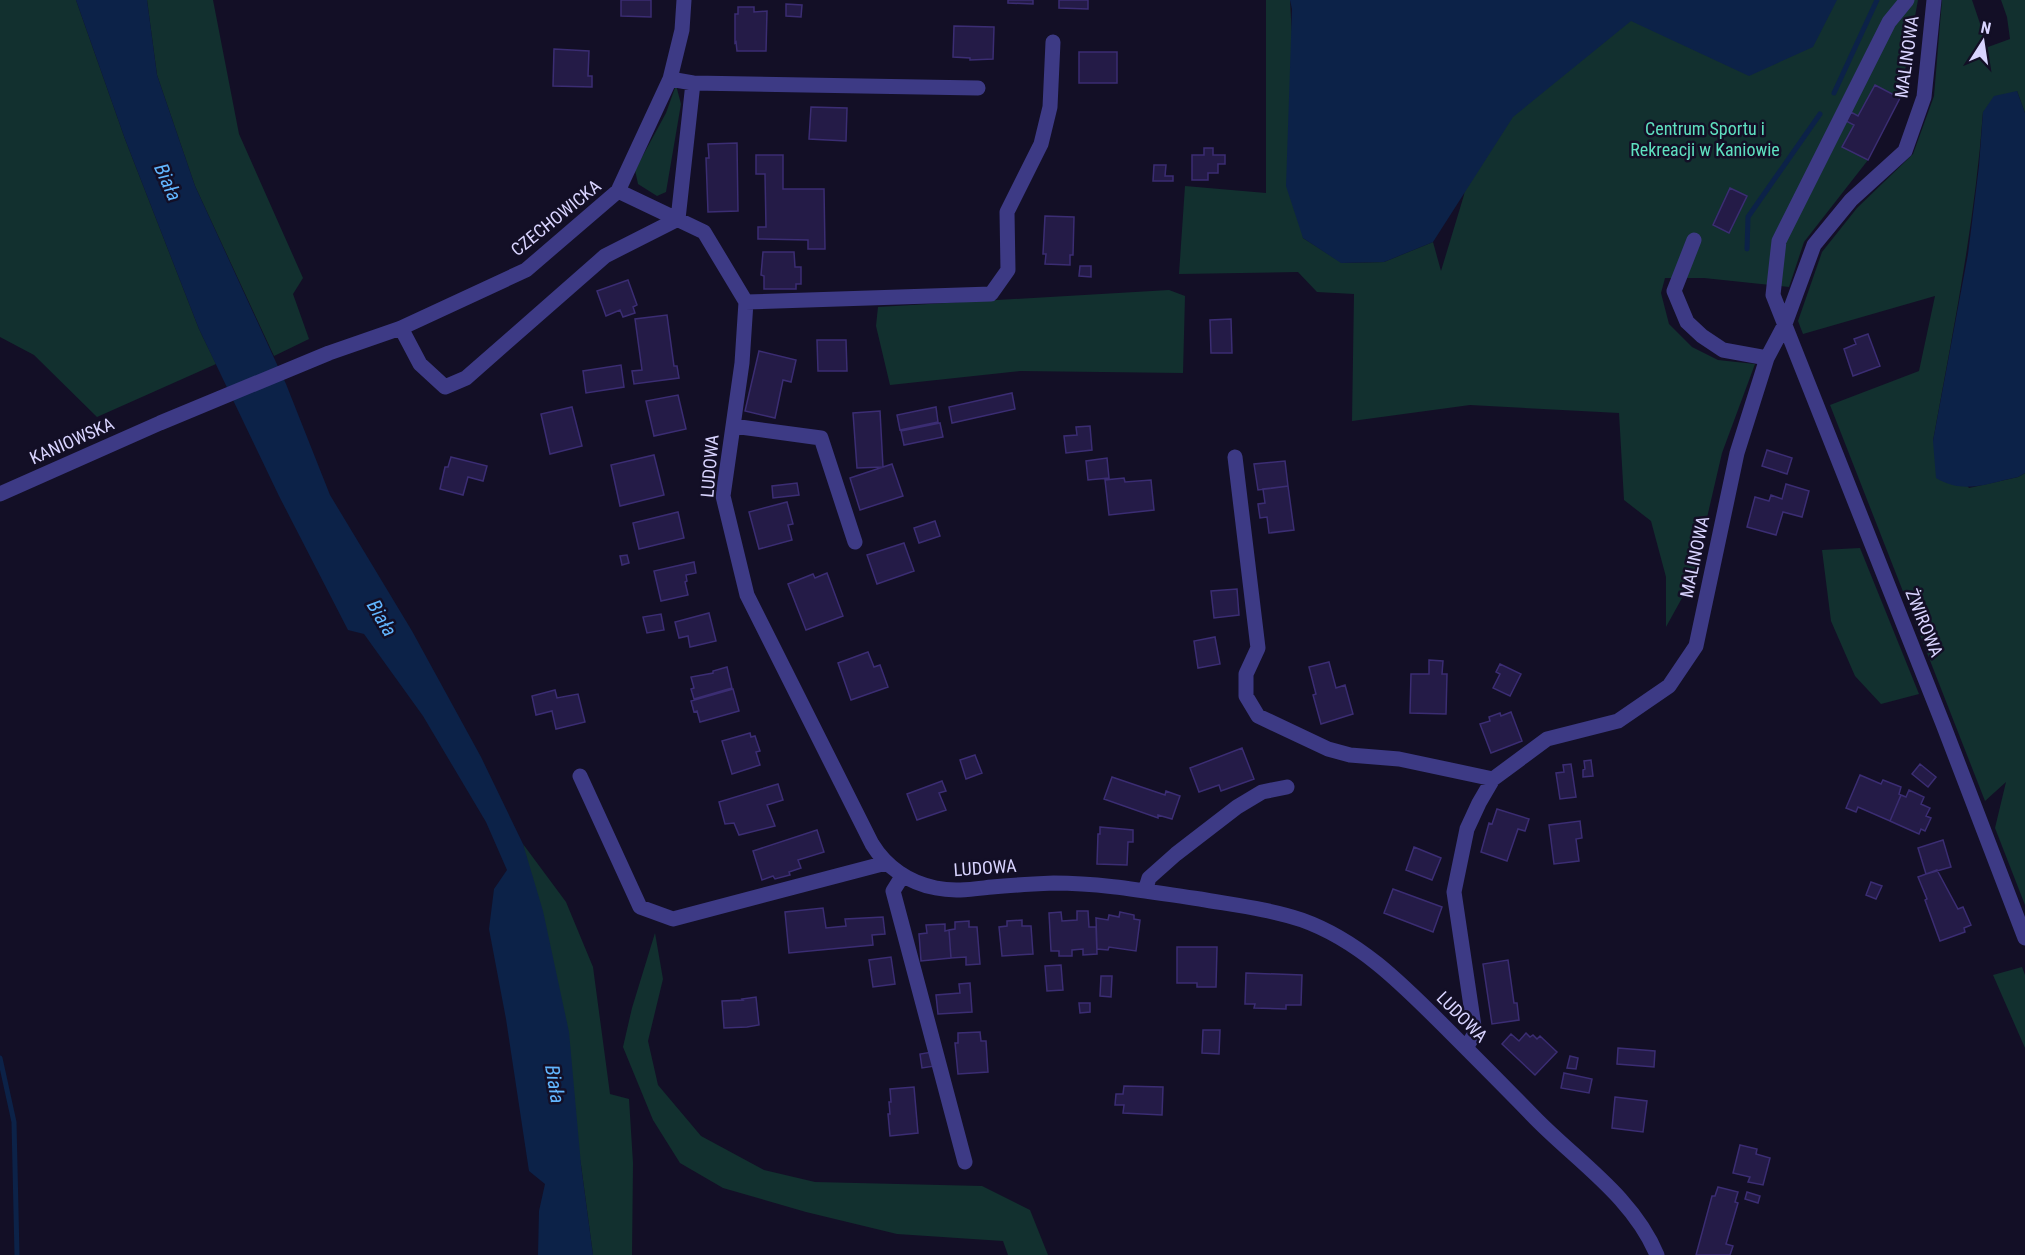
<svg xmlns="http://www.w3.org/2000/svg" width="2025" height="1255" viewBox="0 0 2025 1255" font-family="'Roboto Condensed',sans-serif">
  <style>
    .green { fill: #12302f }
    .water { fill: #0c2248 }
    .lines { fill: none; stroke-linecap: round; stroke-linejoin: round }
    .stream { stroke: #0c2248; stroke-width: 5 }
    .building { fill: #241b47; stroke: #3b2d73; stroke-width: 1.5 }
    .minor { stroke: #3d3a85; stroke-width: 15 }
    .labels { text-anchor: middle; stroke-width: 5; stroke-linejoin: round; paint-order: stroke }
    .street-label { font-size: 18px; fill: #d9d4ff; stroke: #130f26 }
    .park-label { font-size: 18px; fill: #5fe0c0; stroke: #130f26 }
    .water-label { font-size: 20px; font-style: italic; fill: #62b6ff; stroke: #130f26 }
  </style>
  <rect width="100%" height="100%" fill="#130f26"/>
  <path class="green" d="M0 0H76L125 139 199 329 216 364 97 417 34 355 0 337Z
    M147 0H213L239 134 303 278 293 294 309 339 274 356 195 186 157 75Z
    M1266 0H1290L1303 238 1342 263 1384 262 1433 242 1441 271 1464 195 1492 0H1918L1900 98 1868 160 1804 242 1789 287 1704 278H1665L1661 293 1669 324 1692 347 1718 360 1755 364 1722 453 1693 578 1666 627V577L1651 521 1624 500 1619 413 1470 405 1352 421 1354 294 1317 292 1298 272 1179 274 1185 186 1266 193Z
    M1942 0H1972L1988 47 2010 39 2007 17 2001 0H2025V113L2017 91 1983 112C1975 223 1953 331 1933 441L1969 488 2018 477 2025 473V905L1995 828 2006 782 1985 801 1830 405 1919 371 1935 296 1803 334 1798 321 1822 252 1857 208 1913 154 1934 96Z
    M676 85 681 104 666 192 657 196 638 184 635 170 666 113Z
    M1169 290 1185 296 1183 373 1020 371 890 385 876 326 878 307Z
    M1860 548 1919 694 1881 704 1855 676 1831 621 1822 550Z
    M523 844 566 902 593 967 610 1094 629 1099 633 1163 632 1255H593L581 1165Z
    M655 933 663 979 648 1041 658 1085 701 1136 764 1170 815 1182 982 1186 1030 1210 1048 1255H1008L1003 1241 897 1234 806 1212 723 1188 680 1163 653 1120 623 1047 632 1008Z
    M2022 967 2025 975V1048L1993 975Z"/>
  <path class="water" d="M76 0H147L157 75 195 186 286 384 330 495 412 631 481 757 523 844 543 911 569 1032 581 1165 593 1255H538L539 1211 545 1184 529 1171 506 1019 489 929 494 889 507 870 486 822 423 716 364 634 348 630 279 496 199 329 125 139Z
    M1290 0H1837L1813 47 1749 76 1631 21 1513 117 1433 242 1384 262 1341 263 1303 238 1286 186 1292 9Z
    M2017 91 2025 113V473L2018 477C1988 483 1964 495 1936 478L1933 441 1968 254 1979 166 1983 112 1994 96Z"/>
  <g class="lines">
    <path class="stream" d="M1834 93 1877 0
      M1747 249 1748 217 1820 114
      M0 1058 14 1122 17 1255"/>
  </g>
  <path class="building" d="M621 0H651V17L621 16Z
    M1008 0H1033V4L1008 3Z
    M1059 0H1088V9L1059 8Z
    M786 4 802 5 801 17 786 16Z
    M738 7H754V12L767 11 766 51H737L736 42 735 43V14H738Z
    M954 26 994 27 993 59 970 60V58L953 57Z
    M554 49 589 51 588 76H592V87L553 86Z
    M1079 52H1117V83H1079Z
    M1875 85 1900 98 1868 160 1842 147 1854 125 1846 121 1851 112 1858 116Z
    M811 107 847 108 846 141 809 139Z
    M737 143 738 211 708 212 706 158H709L708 144Z
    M1204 148H1213V155H1225V164H1218V173H1208V180H1192V155H1204Z
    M756 155H783V189H824L825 249H808V240L758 239V227H766L765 174H756Z
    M1154 165H1166L1165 176H1173V181H1153Z
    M1730 188 1747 196 1729 233 1713 225Z
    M1045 216 1074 217 1073 255H1070V265L1045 264 1046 254H1043Z
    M763 252H794L795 267H801V284H796V289H764V276L761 275Z
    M1080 266H1091V277L1079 276Z
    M628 280 637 305 633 307 635 313 623 317 620 310 606 316 597 291Z
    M667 315 674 366H677L679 378 634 384 632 371 642 370 635 319Z
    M1231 319 1232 353H1211L1210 320Z
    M1868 334 1880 366 1853 376 1844 349 1856 344 1854 339Z
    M817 340H846L847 371H818Z
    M759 351 796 360 791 382 783 380 775 418 745 411Z
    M621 365 624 387 586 393 583 371Z
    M1012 393 1015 409 952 423 949 407Z
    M678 395 686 429 654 436 646 401Z
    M572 407 582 446 550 454 541 414Z
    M936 407 938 422 900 430 897 415Z
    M880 411 883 467 857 468 853 413Z
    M940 423 943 437 904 445 901 431Z
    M1090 426 1092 450 1066 453 1064 436 1077 435 1076 427Z
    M1767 450 1792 458 1787 474 1762 466Z
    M654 455 664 495 620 506 611 465Z
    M451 457 487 466 483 481 468 477 463 495 440 489 445 467H448Z
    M1107 458 1109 478 1088 480 1086 461Z
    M1285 461 1288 486 1258 490 1254 464Z
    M892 464 903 496 860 510 850 478Z
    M1124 478 1125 482 1151 480 1154 510 1109 515 1105 480Z
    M797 483 799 495 773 498 772 486Z
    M1786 484 1809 491 1802 517 1783 512 1776 535 1747 527 1755 497 1769 501 1771 495 1782 499Z
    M1288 486 1294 530 1269 533 1267 517 1260 518 1258 504 1265 503 1263 489Z
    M787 502 793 524 788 525 792 540 759 549 749 512Z
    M678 512 684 538 639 549 633 523Z
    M935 521 940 536 919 543 914 528Z
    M904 543 914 571 877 584 867 555Z
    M627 555 629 563 622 565 620 556Z
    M694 562 696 573 686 575 687 581 685 582 688 595 661 601 654 571Z
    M827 573 843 616 806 630 788 584 813 574 815 578Z
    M1237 589 1239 615 1214 618 1211 591Z
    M709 613 716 641 690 647 688 636 679 638 675 622Z
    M661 614 664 630 647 633 643 617Z
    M1215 637 1220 664 1198 668 1194 641Z
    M868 652 874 667 880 665 888 687 851 700 838 663Z
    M1429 660 1443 661 1442 674H1447L1446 714 1410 713 1411 674H1429Z
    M1329 662 1336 688 1345 685 1353 714 1321 724 1313 695 1316 694 1309 667Z
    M1500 664 1521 674 1510 696 1493 688 1500 674 1496 672Z
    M727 667 732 688 694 699 691 689 694 688 691 677 713 673V671Z
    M733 689 739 711 700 722 697 711 694 712 691 701Z
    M555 690 557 698 578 694 585 722 556 729 552 711 536 715 532 696Z
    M1511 712 1522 741 1491 753 1480 724 1490 721 1489 717 1500 713 1501 716Z
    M750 733 751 737 755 736 760 751 756 752 760 765 732 774 722 741Z
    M1242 748 1254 779 1221 791 1219 785 1199 792 1190 768Z
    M975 755 982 773 966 779 960 760Z
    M1591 760 1593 776 1583 777V770L1585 769 1584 761Z
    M1571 764 1576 797 1560 799 1556 773 1564 772 1563 765Z
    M1920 764 1936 777 1928 787 1912 774Z
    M1860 775 1881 784 1883 780 1901 787 1899 794 1901 795 1890 821 1858 807 1856 812 1846 808Z
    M1112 777 1165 795 1166 791 1180 796 1172 819 1158 815V818L1104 799Z
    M942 781 946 791 939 793 946 810 917 820 907 794Z
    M778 784 783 800 767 805 775 826 739 835 734 823 725 824 719 802Z
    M1909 790 1924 797 1921 804 1930 808 1926 816 1931 818 1925 831 1921 829 1919 834 1890 821 1901 795 1906 797Z
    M1497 809 1529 819 1525 831 1518 829 1507 861 1481 852 1489 823 1492 824Z
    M1580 821 1582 838 1576 839 1579 861 1554 864 1549 825Z
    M1100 827 1133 830V842H1128L1127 865 1097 864 1098 834H1100Z
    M817 830 824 852 798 860 801 868 789 872 790 875 775 879 773 876 762 880 753 851Z
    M1943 840 1951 867 1926 874 1918 848Z
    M1414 847 1441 858 1432 880 1406 870Z
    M1937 870 1958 909 1963 907 1971 925 1964 928 1965 932 1940 941 1925 900 1927 899 1918 877Z
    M1871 882 1882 886 1876 899 1866 895Z
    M1393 889 1442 907 1433 932 1384 913Z
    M823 908 826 928 846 926 845 919 883 917 885 934 872 935 873 945 789 953 785 912Z
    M1077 911H1088L1089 927H1096L1097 954 1083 955V949L1072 950V956H1059V951H1051L1049 913 1061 912 1062 921 1077 920Z
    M1120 912 1134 915V919L1140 920 1136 951 1109 947 1108 950 1097 949 1096 918 1108 920 1109 915 1119 917Z
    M1022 920V926H1031L1033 954 1002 956 999 927 1007 926V921Z
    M969 921V927H977L980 964 966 965V957L951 958 949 930 955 929V922Z
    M945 924V931L949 930 951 958 921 961 919 934 927 933 926 925Z
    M1177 947H1217L1216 987H1197V983H1177Z
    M891 957 895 984 873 987 869 960Z
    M1508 960 1514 1003H1517L1519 1020 1492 1024 1483 964Z
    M1061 965 1063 990 1047 991 1045 966Z
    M1246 973 1302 975 1301 1005H1286V1009L1254 1008 1255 1004H1245Z
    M1101 976H1112L1111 997 1100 996Z
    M970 983 972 1012 938 1014 936 995 960 993 959 984Z
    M756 997 759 1025 747 1027 724 1028 722 1001 743 1000 742 999Z
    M1079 1003H1090V1012L1080 1013Z
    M1203 1030H1220L1219 1054 1202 1053Z
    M980 1032 981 1041H986L988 1072 958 1074 955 1043H958V1033Z
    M1526 1033 1530 1037 1533 1035 1537 1039 1540 1036 1557 1052 1535 1075 1502 1044 1511 1034 1519 1041Z
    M1618 1048 1655 1051 1654 1067 1617 1064Z
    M932 1052 935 1066 922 1068 920 1054Z
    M1570 1056 1578 1058 1576 1069 1567 1068Z
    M1564 1073 1592 1079 1589 1093 1561 1088Z
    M1124 1086 1163 1087 1162 1115 1123 1113 1124 1105H1115L1116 1094H1123Z
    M914 1087 918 1133 890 1136 888 1114H890L889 1102H891L890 1089Z
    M1615 1097 1647 1101 1643 1132 1612 1128Z
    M1740 1145 1757 1149 1756 1154 1770 1158 1763 1185 1748 1182 1750 1177 1733 1173Z
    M1718 1187 1738 1192 1735 1202 1738 1203 1726 1244 1733 1246 1730 1255H1696L1712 1196H1715Z
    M1747 1192 1760 1196 1758 1203 1745 1199Z"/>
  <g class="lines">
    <path class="minor" d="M1907 0 1889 22 1779 241 1773 295 1943 724 2025 938
      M693 83 978 88
      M618 191 704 232 746 302 742 363 723 496 747 595 872 844C886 867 909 883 936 888 955 892 973 889 992 887 1013 885 1033 884 1054 883 1103 883 1151 892 1200 899 1234 905 1269 909 1302 920 1358 940 1400 982 1441 1023 1473 1055 1504 1086 1535 1118 1577 1161 1633 1197 1657 1255
      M1694 240 1674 291 1687 322 1702 336 1723 350 1767 358
      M746 302 991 294 1008 270 1007 212 1041 144 1050 107 1053 42
      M401 328 420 364 445 387 466 378 605 256 678 219 693 83 670 79
      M733 426 821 438 855 542
      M1235 457 1258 648 1246 674V696L1258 716 1328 749 1350 755 1399 759 1493 779
      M0 494 160 423 329 353 401 328 526 270 618 191 670 79 682 30 684 0
      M580 776 640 907 673 919 886 863
      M903 875 893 891 965 1162
      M1145 891 1149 878 1176 854 1237 807 1262 792 1287 787
      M1466 1048 1475 1033 1454 892 1467 829 1479 803 1493 779 1547 739 1618 721 1669 686 1696 646 1737 453 1767 358 1785 324 1814 245 1851 200 1905 151 1924 97 1934 0"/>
  </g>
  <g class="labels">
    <g class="street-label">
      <text transform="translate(1907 57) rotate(-82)" y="6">MALINOWA</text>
      <text transform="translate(556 218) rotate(-39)" y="6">CZECHOWICKA</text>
      <text transform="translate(72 441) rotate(-24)" y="6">KANIOWSKA</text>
      <text transform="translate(710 466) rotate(-85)" y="6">LUDOWA</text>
      <text transform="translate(1695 557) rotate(-78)" y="6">MALINOWA</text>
      <text transform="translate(1924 623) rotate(68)" y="6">ŻWIROWA</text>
      <text transform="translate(985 868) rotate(-4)" y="6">LUDOWA</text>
      <text transform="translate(1462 1017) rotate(45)" y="6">LUDOWA</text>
    </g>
    <g class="park-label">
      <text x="1705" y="135">Centrum Sportu i<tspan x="1705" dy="21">Rekreacji w Kaniowie</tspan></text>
    </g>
    <g class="water-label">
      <text transform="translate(168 182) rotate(66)" y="7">Biała</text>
      <text transform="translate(382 618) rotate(60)" y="7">Biała</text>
      <text transform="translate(555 1084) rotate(81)" y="7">Biała</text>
    </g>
  </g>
  <g transform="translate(1983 42) rotate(12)" stroke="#130f26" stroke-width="4.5" paint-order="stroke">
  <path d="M0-4.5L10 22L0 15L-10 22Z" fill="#d9d4ff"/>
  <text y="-9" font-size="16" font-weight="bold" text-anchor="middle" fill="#d9d4ff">N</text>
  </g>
</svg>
